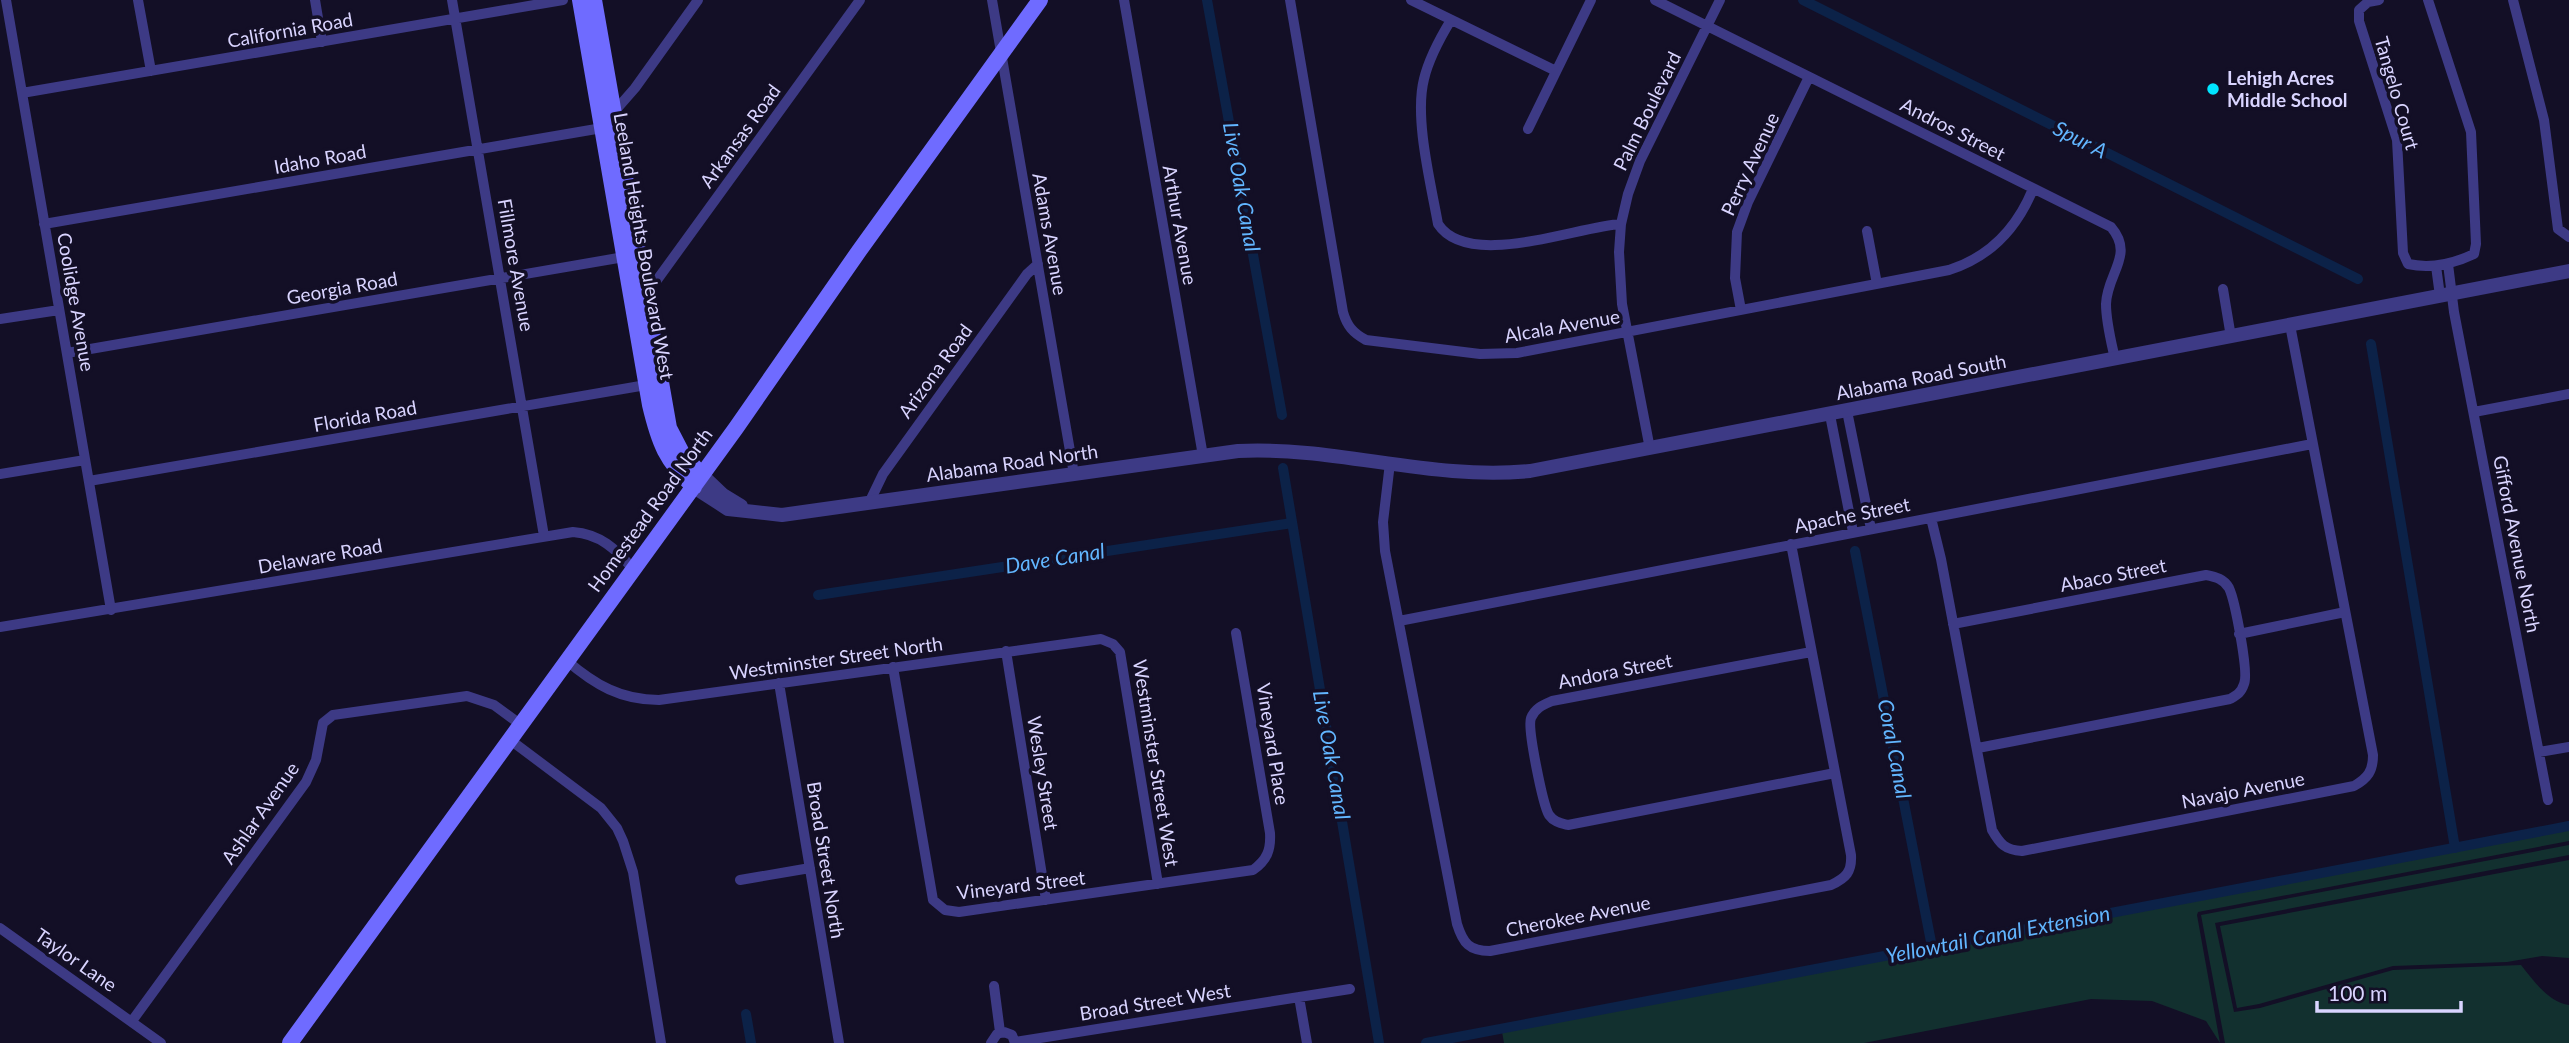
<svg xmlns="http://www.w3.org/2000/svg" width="2569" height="1043" viewBox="0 0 2569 1043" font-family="Lato,sans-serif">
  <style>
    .green { fill: #12302f }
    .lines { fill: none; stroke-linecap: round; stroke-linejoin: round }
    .canal { stroke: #0c2248; stroke-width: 10 }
    .minor { stroke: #3d3a85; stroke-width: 10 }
    .tertiary { stroke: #3d3a85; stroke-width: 14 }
    .secondary { stroke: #6f6bff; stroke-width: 16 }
    .poi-dot { fill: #00e5ff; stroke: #130f26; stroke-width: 2.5 }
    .labels { text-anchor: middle; stroke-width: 7; stroke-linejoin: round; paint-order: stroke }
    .street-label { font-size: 19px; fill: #d9d4ff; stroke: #130f26 }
    .poi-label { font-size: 19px; font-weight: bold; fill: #d9d4ff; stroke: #130f26; text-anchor: start }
    .water-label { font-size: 21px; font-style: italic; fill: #62b6ff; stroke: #130f26 }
  </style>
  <rect width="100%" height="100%" fill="#130f26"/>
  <path class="green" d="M2569 824V841L2198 912 2197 915 2220 1043 2206 1021 2152 1001 2091 999 1864 1043H1504L1501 1026Z
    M2569 845V855L2215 923 2234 1012 2260 1008 2393 970 2521 965C2533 980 2549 1003 2569 1005V1043H2225L2201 915Z
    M2569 860V958L2542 956 2507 962 2393 966 2259 1004 2237 1008 2220 926Z"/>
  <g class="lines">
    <path class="canal" d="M1207 0 1282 415
      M1803 0 2358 279
      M2371 344 2455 848
      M1283 468 1379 1043
      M1855 551 1932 947
      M818 595 1292 523
      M746 1014 751 1043
      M1426 1043 2569 826"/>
    <path class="minor" d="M6 0 111 610
      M138 0 151 71
      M315 0 322 42
      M452 0 544 536
      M992 0 1074 474
      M1124 0 1203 456
      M1290 0 1343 312C1347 326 1353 333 1366 340L1480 354 1517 353 1949 270C1990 257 2017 228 2033 189
      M1411 0 1556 71
      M1655 0 2111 227C2135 255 2107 273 2106 304 2106 322 2111 341 2115 359
      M2379 0 2368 2 2359 10V21L2397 140 2403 253 2408 264C2431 269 2453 264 2474 254L2476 244 2471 132 2428 0
      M2513 0 2544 120 2558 229 2569 237
      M1451 20C1440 38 1429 58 1424 79 1414 118 1431 184 1438 224 1468 270 1575 227 1621 224
      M22 93 563 0
      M614 112 635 88 698 0
      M1528 129 1591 0
      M44 224 602 128
      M1867 231 1877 284
      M2448 264 2454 312 2548 800
      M2436 266 2440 296
      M644 289 657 280 860 0
      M2223 289 2231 337
      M1741 310 1735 278 1737 232 1748 202 1809 77
      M0 319 59 310
      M67 353 624 257
      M1847 411 1871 529
      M2474 412 2569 394
      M1830 415 1853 532
      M1650 449 1622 304 1619 252 1621 224 1628 194 1640 161 1720 0
      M1390 463 1383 522 1385 551 1457 924C1463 943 1469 951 1490 951L1831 885C1846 878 1852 872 1851 855L1791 544
      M0 474 85 460
      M89 481 646 385
      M869 503 883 474 1027 274 1038 264
      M1931 518 1941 559 1992 830C2000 844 2005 850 2022 851L2354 786C2368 778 2373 771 2373 755L2290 325
      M1399 621 2312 444
      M1953 624 2206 575C2216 577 2224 579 2229 588 2235 601 2249 673 2244 684 2241 693 2237 695 2230 699L1978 748
      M0 627 573 532C600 534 616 549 633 569
      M2239 634 2345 612
      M1006 651 1046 900
      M1811 652 1552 701C1543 705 1535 708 1531 718 1527 728 1543 805 1549 815 1554 822 1560 823 1568 825L1835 773
      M566 660C595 685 621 700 659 700L1101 639 1113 644 1120 652 1158 884
      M893 667 933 900 945 910 959 912 1253 870C1267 860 1271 850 1270 833L1236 633
      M779 683 839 1043
      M509 739 601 808 617 828 623 841 633 872 661 1043
      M2539 752 2569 747
      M740 880 810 868
      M0 928 161 1043
      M994 986 1000 1032
      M1299 997 1307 1043
      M132 1021 306 782 316 760 323 723 333 715 467 696 494 705 520 724
      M1015 1042 1350 989
      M991 1043 997 1034 1004 1032 1012 1035 1015 1043"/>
    <path class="tertiary" d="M702 475 723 495 741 506
      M694 487 728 509 782 515 1238 451C1336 446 1432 481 1530 471L2569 271"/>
    <path class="secondary" d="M580 0 650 405C659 443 666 461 694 487
      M594 0 669 428 683 455 702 475
      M290 1043 736 428 859 251 1040 0"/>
  </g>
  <circle class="poi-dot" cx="2213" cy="89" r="7"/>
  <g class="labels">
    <g class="street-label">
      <text transform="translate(290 30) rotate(-10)" y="7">California Road</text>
      <text transform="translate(2397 93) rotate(74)" y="7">Tangelo Court</text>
      <text transform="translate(1647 111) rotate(-64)" y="7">Palm Boulevard</text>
      <text transform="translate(1953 129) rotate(27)" y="7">Andros Street</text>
      <text transform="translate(740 136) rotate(-54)" y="7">Arkansas Road</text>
      <text transform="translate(320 159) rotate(-10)" y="7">Idaho Road</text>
      <text transform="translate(1750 164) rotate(-65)" y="7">Perry Avenue</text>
      <text transform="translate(1180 225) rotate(80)" y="7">Arthur Avenue</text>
      <text transform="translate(1050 234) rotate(80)" y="7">Adams Avenue</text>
      <text transform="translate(644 246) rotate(80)" y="7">Leeland Heights Boulevard West</text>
      <text transform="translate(516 265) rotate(80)" y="7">Fillmore Avenue</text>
      <text transform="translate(342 288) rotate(-10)" y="7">Georgia Road</text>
      <text transform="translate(76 302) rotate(80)" y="7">Coolidge Avenue</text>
      <text transform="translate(1562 326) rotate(-10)" y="7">Alcala Avenue</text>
      <text transform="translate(935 371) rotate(-54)" y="7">Arizona Road</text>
      <text transform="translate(1921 377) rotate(-11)" y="7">Alabama Road South</text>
      <text transform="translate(365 416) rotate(-10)" y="7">Florida Road</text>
      <text transform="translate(1012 463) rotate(-8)" y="7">Alabama Road North</text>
      <text transform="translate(650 510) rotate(-54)" y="7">Homestead Road North</text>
      <text transform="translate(1852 515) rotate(-11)" y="7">Apache Street</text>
      <text transform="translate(2517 544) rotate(79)" y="7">Gifford Avenue North</text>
      <text transform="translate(320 556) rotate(-10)" y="7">Delaware Road</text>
      <text transform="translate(2113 575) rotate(-11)" y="7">Abaco Street</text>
      <text transform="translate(836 658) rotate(-8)" y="7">Westminster Street North</text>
      <text transform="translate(1615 671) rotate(-11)" y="7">Andora Street</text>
      <text transform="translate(1273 744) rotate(81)" y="7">Vineyard Place</text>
      <text transform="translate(1156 763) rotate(81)" y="7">Westminster Street West</text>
      <text transform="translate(1043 773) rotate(81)" y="7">Wesley Street</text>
      <text transform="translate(2243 790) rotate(-11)" y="7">Navajo Avenue</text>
      <text transform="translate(260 813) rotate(-55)" y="7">Ashlar Avenue</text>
      <text transform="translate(826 860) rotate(81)" y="7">Broad Street North</text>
      <text transform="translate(1021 885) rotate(-7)" y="7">Vineyard Street</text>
      <text transform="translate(1578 916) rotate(-11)" y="7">Cherokee Avenue</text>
      <text transform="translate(76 960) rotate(35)" y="7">Taylor Lane</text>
      <text transform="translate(1155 1002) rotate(-9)" y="7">Broad Street West</text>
    </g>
    <g class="poi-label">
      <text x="2227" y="85">Lehigh Acres<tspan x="2227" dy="22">Middle School</tspan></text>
    </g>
    <g class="water-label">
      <text transform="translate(2080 140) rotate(27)" y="7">Spur A</text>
      <text transform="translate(1241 187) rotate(80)" y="7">Live Oak Canal</text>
      <text transform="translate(1055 559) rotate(-9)" y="7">Dave Canal</text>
      <text transform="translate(1894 749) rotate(79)" y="7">Coral Canal</text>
      <text transform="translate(1331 755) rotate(80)" y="7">Live Oak Canal</text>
      <text transform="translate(1998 935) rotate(-11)" y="7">Yellowtail Canal Extension</text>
    </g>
  </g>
  <path d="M2317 1001v10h144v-10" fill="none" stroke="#d9d4ff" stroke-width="3.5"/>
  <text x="2328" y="1001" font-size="21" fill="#d9d4ff" stroke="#130f26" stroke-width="5" paint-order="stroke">100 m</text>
</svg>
